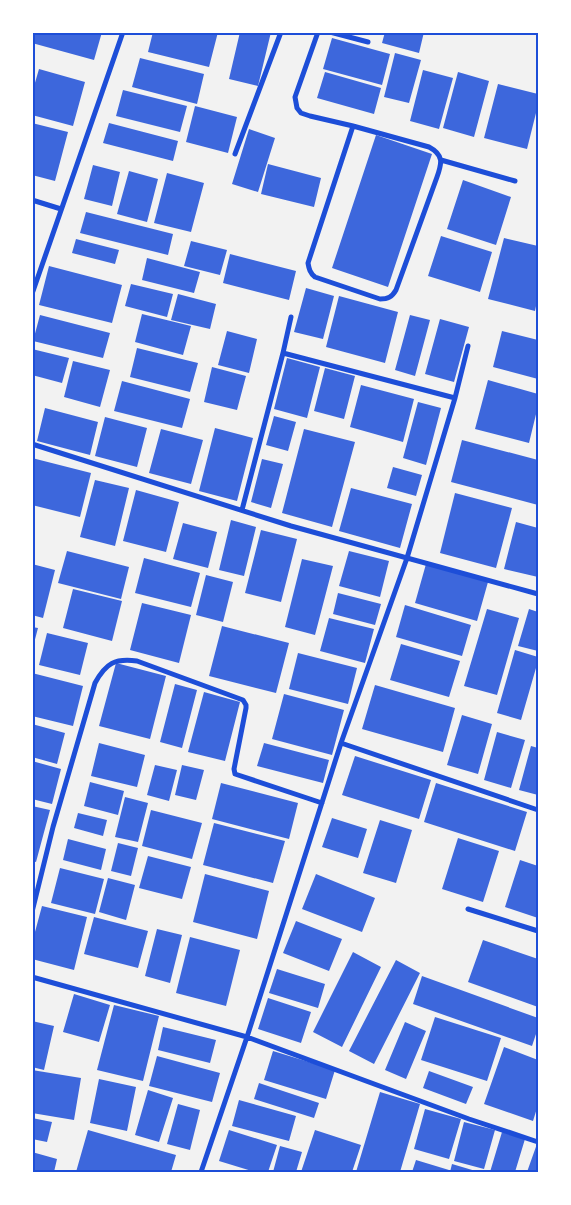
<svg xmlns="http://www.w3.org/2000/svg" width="571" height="1205" viewBox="0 0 571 1205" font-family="'Varela Round',sans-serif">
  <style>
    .building { fill: #3d67dc }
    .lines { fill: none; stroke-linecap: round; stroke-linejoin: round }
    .minor { stroke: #1d4ed8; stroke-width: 5 }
    .neatline { fill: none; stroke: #1d4ed8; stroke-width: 2 }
  </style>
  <rect width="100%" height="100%" fill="#f2f2f2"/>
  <path class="building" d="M32 32H102L94 60 32 43Z
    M153 32H218L209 67 148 52Z
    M240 32H271L258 86 229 79Z
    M385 32H424L419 53 382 43Z
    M332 38 390 54 382 85 323 69Z
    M395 53 421 60 409 103 384 97Z
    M140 58 204 74 197 104 132 87Z
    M39 69 85 82 73 126 32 115V93Z
    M423 70 453 78 439 129 410 121Z
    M325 72 381 88 374 114 317 98Z
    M458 72 489 81 474 137 443 128Z
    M498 84 538 94V105L527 149 484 138Z
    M123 90 187 106 180 132 116 116Z
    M195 106 237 117 228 153 186 142Z
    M32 123 68 132 55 181 32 175Z
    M109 123 178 141 173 161 103 143Z
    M249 129 275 138 258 192 232 184Z
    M376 135 432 154 388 287 332 268Z
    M268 164 321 178 314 207 261 194Z
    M93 165 120 172 112 206 84 199Z
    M129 171 158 179 147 222 117 214Z
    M167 173 204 183 191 232 154 223Z
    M463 180 511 197 496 245 447 229Z
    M86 212 173 234 168 255 80 233Z
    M441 236 492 252 480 292 428 276Z
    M504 238 538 246V296L535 311 488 299Z
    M76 239 119 250 115 264 72 253Z
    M191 241 227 250 220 275 184 266Z
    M230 254 296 271 289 300 223 283Z
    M147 258 200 272 194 293 142 280Z
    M49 266 122 285 112 323 39 305Z
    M131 284 173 294 167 317 125 306Z
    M306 288 334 296 323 339 294 332Z
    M178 294 216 304 210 329 171 320Z
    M339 296 398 312 385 363 326 347Z
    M142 314 191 326 183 355 135 342Z
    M40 315 110 333 103 358 33 341Z
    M410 315 430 320 415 376 395 370Z
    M440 319 469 327 454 382 425 374Z
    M227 331 257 339 249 373 218 365Z
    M502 331 538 340V379L493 367Z
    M137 348 198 363 190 392 130 377Z
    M32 349 69 358 62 383 32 375Z
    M287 358 320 367 307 418 274 409Z
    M73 361 110 370 100 407 64 397Z
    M212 367 246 376 237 410 204 402Z
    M325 368 355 376 344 419 314 411Z
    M488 380 538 394V406L529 443 475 429Z
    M122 381 190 399 182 428 114 411Z
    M361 385 414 399 403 442 350 427Z
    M418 402 441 408 426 465 403 458Z
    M45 408 98 422 90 455 37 441Z
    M274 416 296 422 288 451 266 445Z
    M105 417 147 428 137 467 95 456Z
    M215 428 253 438 237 501 199 491Z
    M161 429 203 440 191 484 149 473Z
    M304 429 355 442 332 527 282 513Z
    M462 440 538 460V505L451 482Z
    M32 458 91 473 80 517 32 505Z
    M262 459 283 464 271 508 251 502Z
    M393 467 422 475 416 496 387 488Z
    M95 480 129 488 115 546 80 537Z
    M351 488 412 504 400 548 339 531Z
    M136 490 179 502 166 552 123 541Z
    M455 493 512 508 496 568 440 553Z
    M231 520 256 527 244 576 219 570Z
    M516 522 538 528V577L504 569Z
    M183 523 217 532 208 568 173 559Z
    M261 530 297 539 281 602 245 593Z
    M67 551 129 567 121 599 58 583Z
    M349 551 389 561 380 597 339 586Z
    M144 558 200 573 191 607 135 593Z
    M302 559 333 566 315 635 285 627Z
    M32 564 55 570 43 618 32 615Z
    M426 564 488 582 477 621 415 603Z
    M206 575 233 582 223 622 196 615Z
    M73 589 122 601 112 641 63 628Z
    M338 593 381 604 375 625 333 614Z
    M142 603 191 615 179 663 130 650Z
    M405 605 471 625 462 656 396 637Z
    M487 609 519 618 497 695 464 686Z
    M529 609 538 612V651L518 646Z
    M329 618 374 629 365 663 320 651Z
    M222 626 289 643 276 693 209 676Z
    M32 627 38 628 33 647H32Z
    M47 633 88 643 80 675 39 665Z
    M401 644 460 661 449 697 390 680Z
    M515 650 538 657V661L521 720 497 713Z
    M298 653 357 668 348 704 289 689Z
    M116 663 166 676 150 739 99 726Z
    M32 673 83 686 73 726 32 716Z
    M175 684 197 690 182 748 160 742Z
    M375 685 455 708 443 752 362 729Z
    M204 692 240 702 225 761 188 752Z
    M284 694 344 710 332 755 272 739Z
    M462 715 492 724 478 774 447 765Z
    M32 724 65 733 57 764 32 757Z
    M497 732 525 740 511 788 484 780Z
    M99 743 145 755 137 787 91 776Z
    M264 743 329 760 323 783 257 766Z
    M531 746 538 748V795L519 790Z
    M355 756 431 780 419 819 342 795Z
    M32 761 61 769 52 804 32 799Z
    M155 765 177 770 169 801 147 795Z
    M182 765 204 770 196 800 175 795Z
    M90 782 124 791 118 815 84 806Z
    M221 783 298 803 289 839 212 819Z
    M436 783 527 812 515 851 424 822Z
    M125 797 148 803 138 842 115 837Z
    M32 806 50 810 36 862 32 861Z
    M151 810 202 823 192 859 142 846Z
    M78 813 107 820 103 836 74 828Z
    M332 818 367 829 358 858 322 847Z
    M380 820 412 830 396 883 363 873Z
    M214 823 285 841 273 883 203 865Z
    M458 838 499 851 483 902 442 889Z
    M68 839 106 849 101 870 63 860Z
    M118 843 138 848 131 876 111 871Z
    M148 856 191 867 182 899 139 888Z
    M520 860 538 866V918L505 907Z
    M60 868 104 879 95 914 51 903Z
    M205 874 269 891 257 939 193 922Z
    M316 874 375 898 362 932 302 909Z
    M108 878 135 885 126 920 99 912Z
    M42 906 87 917 74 970 32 959V943Z
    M94 917 148 931 138 968 84 954Z
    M296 921 342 939 329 971 283 953Z
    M157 929 182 935 170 983 145 976Z
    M190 937 240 950 226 1006 176 993Z
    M483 940 538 959V1007L468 982Z
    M353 952 381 967 342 1047 313 1032Z
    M396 960 420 973 374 1064 349 1051Z
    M277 969 325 984 318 1008 269 993Z
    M422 976 538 1018V1028L532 1046 413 1004Z
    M74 994 110 1005 99 1042 63 1032Z
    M268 998 311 1012 301 1043 258 1029Z
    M114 1005 159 1016 143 1081 97 1070Z
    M435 1017 501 1038 487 1081 421 1060Z
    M32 1021 54 1026 44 1070 32 1067Z
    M405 1022 426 1031 406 1079 385 1070Z
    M163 1027 216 1040 210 1063 158 1050Z
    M504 1047 538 1060V1105L533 1121 484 1104Z
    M273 1051 335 1070 326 1099 264 1080Z
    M157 1056 220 1073 212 1102 149 1086Z
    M32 1070 81 1078 74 1120 32 1113Z
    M429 1071 473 1087 466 1104 423 1088Z
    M99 1079 136 1087 127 1131 90 1123Z
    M259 1083 319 1103 314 1118 254 1099Z
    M148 1090 173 1098 159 1142 135 1135Z
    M380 1092 420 1104 400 1172H356Z
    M239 1100 296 1116 289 1141 232 1126Z
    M178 1104 200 1110 190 1150 167 1144Z
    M425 1109 461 1119 449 1159 414 1149Z
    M32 1118 52 1122 47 1142 32 1139Z
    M464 1122 495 1130 484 1169 454 1161Z
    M88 1130 176 1155 171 1172H76Z
    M229 1130 277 1145 268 1172H255L219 1161Z
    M315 1130 361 1145 352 1172H301Z
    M502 1132 525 1139 515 1172H490Z
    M538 1141V1172H527Z
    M280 1146 302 1152 296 1172H273Z
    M32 1152 57 1159 54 1172H32Z
    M416 1160 449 1170V1172H412Z
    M452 1164 479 1172H450Z"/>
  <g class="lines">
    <path class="minor" d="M318 32 295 97 297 108 301 113 310 116 353 126 429 147C444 155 442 163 437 177L396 290C392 297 388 299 380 299L315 277C310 273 309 269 308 263L353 126
      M330 32 368 42
      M235 154 281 32
      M441 160 515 181
      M32 200 61 209
      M32 294 123 32
      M283 353 291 317
      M32 444 291 526 538 594
      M242 510 283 353 455 398
      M341 743 538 810
      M468 909 538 931
      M32 912 53 827 95 683C106 663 115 658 137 661L243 700 246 705V708L234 769 235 774 322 803
      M32 977 247 1037 469 1119 538 1142
      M201 1172 247 1037 341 743 407 558 455 398 468 346"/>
  </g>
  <rect width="571" height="1205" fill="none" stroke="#ffffff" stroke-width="68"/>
  <rect x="34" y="34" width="503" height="1137" class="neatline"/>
</svg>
